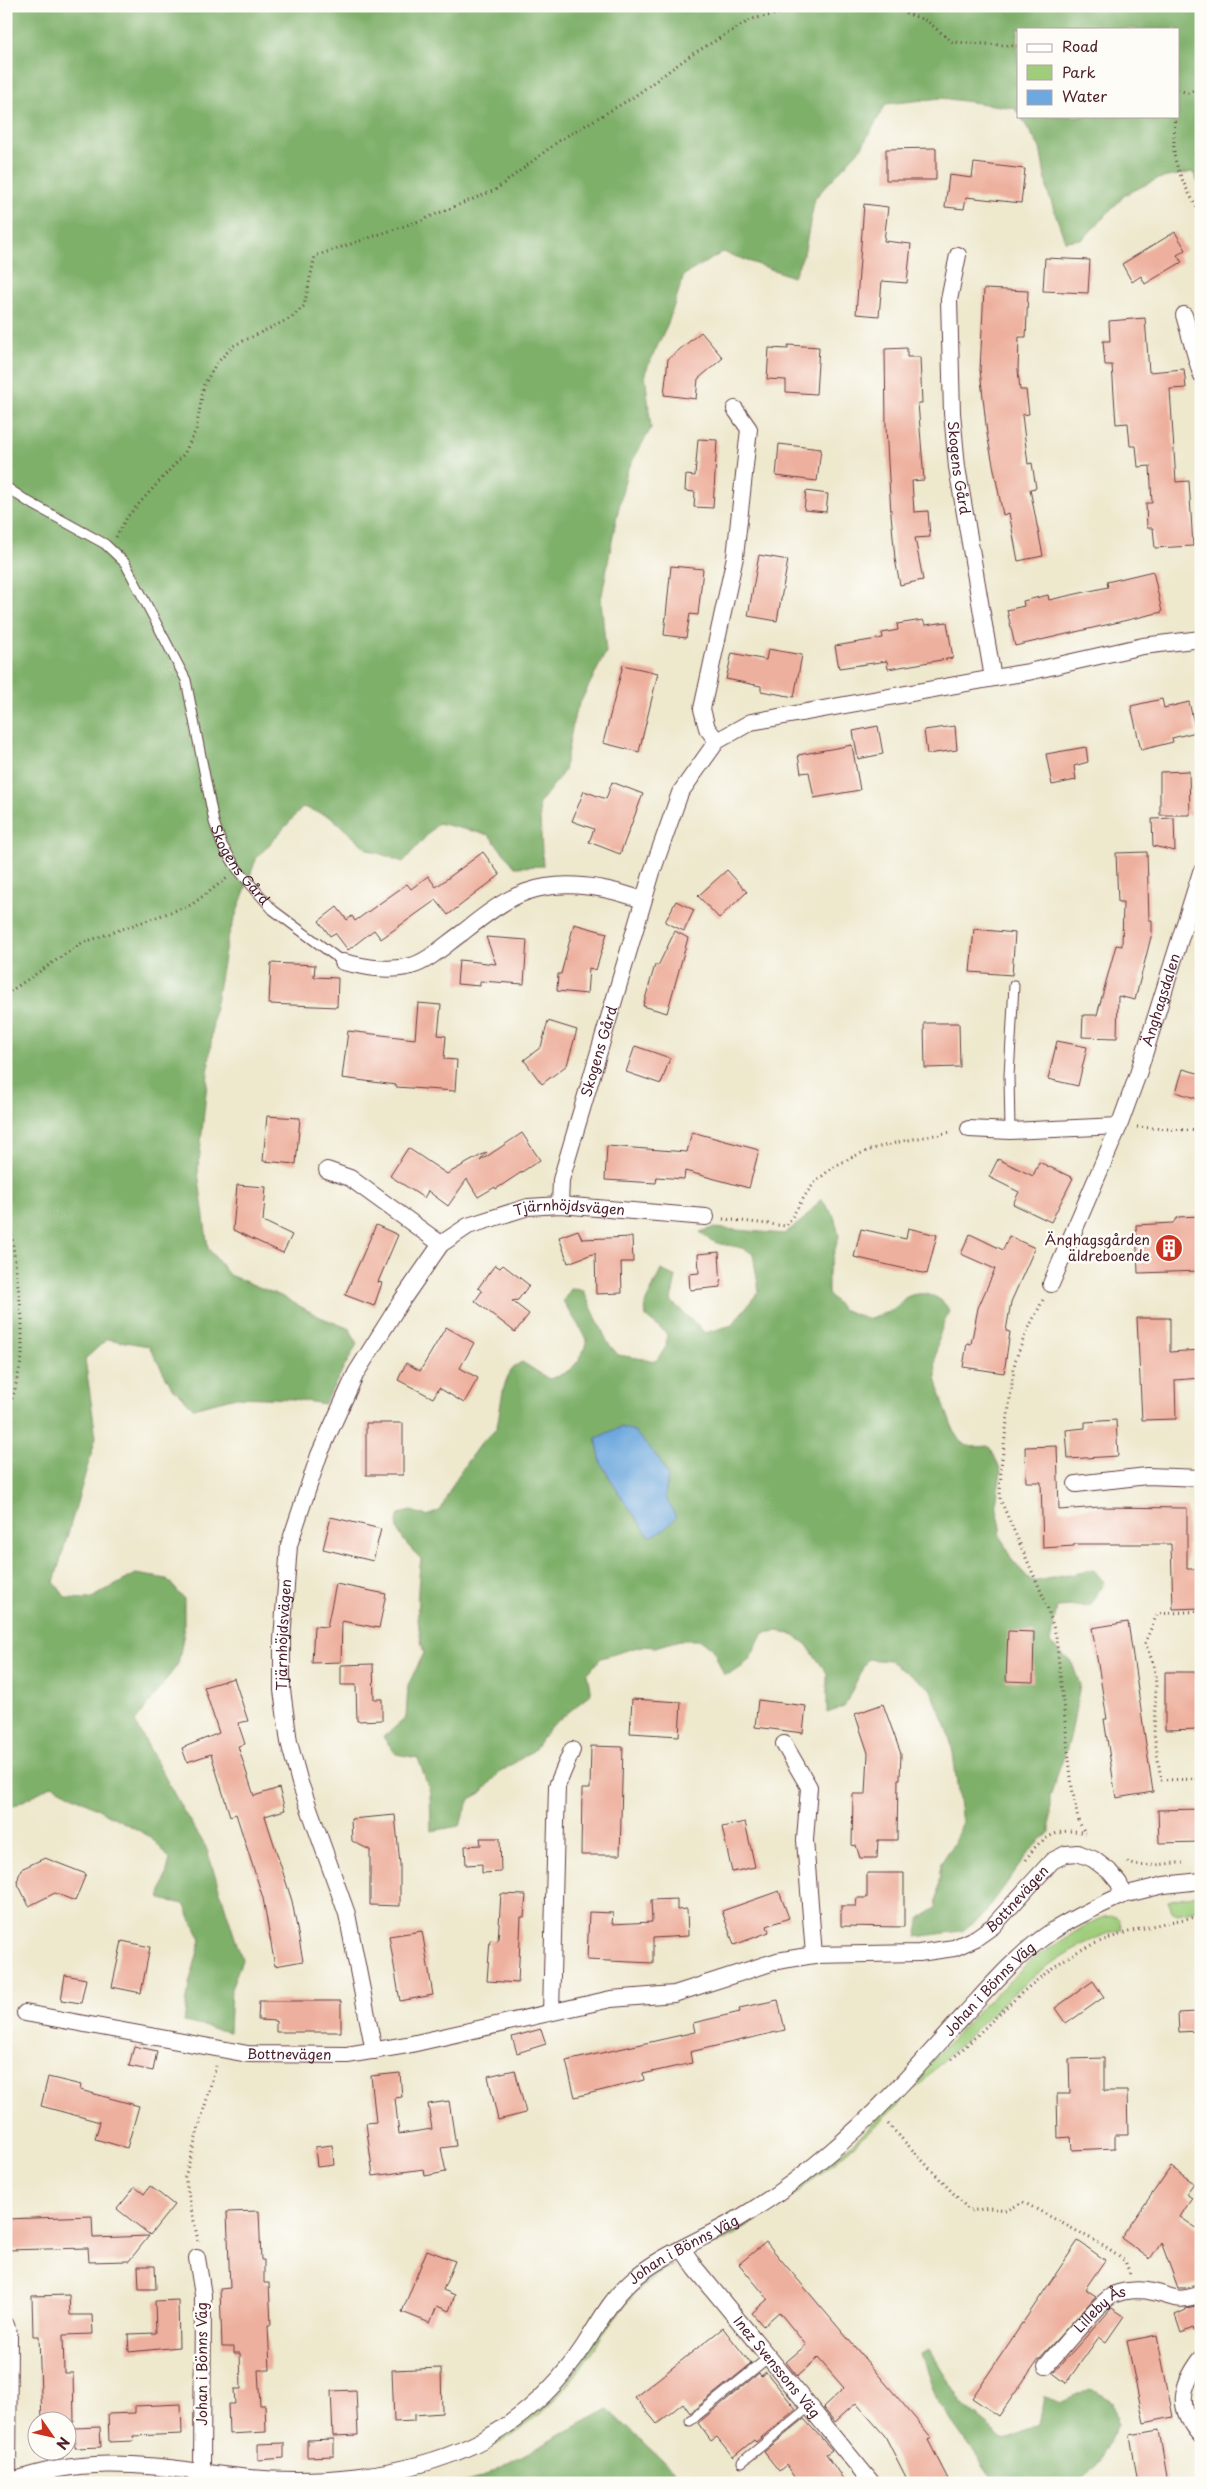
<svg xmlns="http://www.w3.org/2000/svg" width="1207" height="2489" viewBox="0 0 1207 2489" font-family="'Playpen Sans',sans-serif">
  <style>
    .green { fill: #9fcd7b; stroke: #747653 }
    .forest { fill: #7fb06b; stroke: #64684b; fill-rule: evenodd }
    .water { fill: #6da8de; stroke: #5c6484 }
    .building { fill: #eeb09e }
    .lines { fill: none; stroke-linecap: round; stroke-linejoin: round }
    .service-casing { stroke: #633d43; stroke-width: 11 }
    .minor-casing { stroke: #633d43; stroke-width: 18 }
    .path { stroke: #633d43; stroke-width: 3; stroke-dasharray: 1 4; stroke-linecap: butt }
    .service { stroke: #fff; stroke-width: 9 }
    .minor { stroke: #fff; stroke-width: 16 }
    .labels { text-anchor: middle; stroke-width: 5; stroke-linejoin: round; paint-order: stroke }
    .street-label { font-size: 14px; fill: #4a1f2b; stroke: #fdfcf7 }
    .poi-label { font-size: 14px; fill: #4a1f2b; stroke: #fdfcf7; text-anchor: end }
  </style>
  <rect width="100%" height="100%" fill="#fdfcf7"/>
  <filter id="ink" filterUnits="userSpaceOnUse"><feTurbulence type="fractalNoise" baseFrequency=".02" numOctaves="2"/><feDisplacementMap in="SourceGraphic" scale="10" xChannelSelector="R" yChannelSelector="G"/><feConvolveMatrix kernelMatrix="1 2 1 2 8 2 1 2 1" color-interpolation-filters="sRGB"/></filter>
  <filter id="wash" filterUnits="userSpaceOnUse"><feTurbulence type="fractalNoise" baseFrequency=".0096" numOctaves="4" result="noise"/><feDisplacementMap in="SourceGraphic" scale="20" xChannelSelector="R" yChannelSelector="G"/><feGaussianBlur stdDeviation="1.12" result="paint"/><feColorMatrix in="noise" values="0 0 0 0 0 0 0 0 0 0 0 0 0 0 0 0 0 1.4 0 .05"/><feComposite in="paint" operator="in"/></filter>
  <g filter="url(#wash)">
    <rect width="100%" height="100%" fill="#eee8cd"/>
    <path class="green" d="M1201 1893V1909L1179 1914 1172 1911 1168 1901Z
      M1113 1916 1119 1919 1122 1929C1048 1950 996 2010 942 2062 885 2118 826 2175 759 2219 747 2227 719 2246 706 2247L762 2214 857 2140 984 2005 1033 1959 1083 1927 1104 1917Z
      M669 2265 673 2266C624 2289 602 2341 570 2382 553 2404 533 2421 510 2436 503 2440 494 2448 486 2447 514 2430 540 2413 561 2388 596 2347 618 2289 669 2265Z"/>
    <path class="forest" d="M6 6H1201V189L1193 172 1157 179 1125 195 1083 239 1065 241 1048 193 1040 148 1020 116H1178V29H1018V114L1015 108 941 98 886 104 862 147 815 198 804 254 793 277 723 252 684 275 668 323 645 373 651 428 627 471 615 525 601 600 606 652 575 713 564 771 539 804 543 866 515 867 489 835 438 823 403 862 367 849 331 817 303 807 256 859 227 940 214 1013 198 1172 208 1248 229 1275 281 1296 320 1317 350 1329 357 1344 324 1404 294 1399 236 1397 193 1408 171 1386 149 1346 107 1339 85 1359 96 1437 54 1582 66 1598 90 1599 136 1574 167 1579 184 1599V1632L178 1664 135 1722 184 1812 206 1847 242 1960 231 1988 229 2032 184 2022 189 1984 201 1940 184 1904 160 1899 170 1859 151 1837 53 1785 6 1810Z
      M821 1199 834 1216 839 1236 828 1272V1294L842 1309 867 1319C875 1316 886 1314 893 1309 898 1306 901 1301 905 1298 920 1289 943 1295 949 1311 939 1331 934 1352 936 1374 936 1385 953 1432 959 1440 967 1449 977 1447 987 1446L991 1448 1001 1472 996 1504 1001 1528 999 1533 1012 1560 1032 1582 1094 1570 1104 1582 1091 1605 1057 1607 1050 1643 1072 1663 1080 1685 1070 1739 1050 1796V1832L1029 1852 983 1916 961 1931 916 1937 920 1918 936 1908 941 1863 953 1845 962 1823 953 1753 947 1728 930 1688 890 1661 867 1659 844 1707 827 1713V1673L806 1644 790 1633 777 1631 763 1633C751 1655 750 1668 724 1675L712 1647 699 1640H680L655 1647 641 1646 601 1658 587 1674 591 1694 549 1728 534 1750 499 1773 481 1793 470 1799 459 1826 431 1831 430 1792 418 1758 396 1754 383 1737 406 1718 408 1685 424 1653C415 1621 417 1591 421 1559 410 1547 391 1532 399 1514L411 1511 427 1516 441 1510C452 1483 463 1467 480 1444 484 1439 493 1434 496 1428 503 1409 499 1372 522 1362L549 1379C572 1372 581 1363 587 1339L563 1301 571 1289 583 1290 608 1343 618 1355 656 1361 666 1347 667 1334 646 1317 645 1304 661 1270 676 1277 671 1301 705 1333 732 1325 759 1291 753 1254C733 1240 719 1251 700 1232L713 1228 784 1234 804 1219ZM621 1427 634 1432 658 1458 668 1476 665 1496 650 1537 621 1497 601 1463 596 1438Z
      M930 2350 962 2404 1005 2440 1039 2425 1044 2396 1062 2402 1091 2389 1113 2401 1118 2425 1098 2462 1079 2483H992L993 2479 938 2403 921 2354Z
      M608 2409 686 2483H462L481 2478Z"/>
    <path class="water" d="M621 1427 634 1431 658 1458 668 1476 665 1496 676 1517 665 1529 650 1537 621 1497 601 1463 596 1438Z"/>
    <g id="blocks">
      <path class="building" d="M936 148V180H886V149Z
        M974 163 1025 169 1021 203 966 197 964 209 945 207 949 175 972 178Z
        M864 204 888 207 884 241 911 244 907 283 882 281 879 316 856 314Z
        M1175 232 1186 250 1177 255 1182 262 1145 284 1141 276 1132 282 1122 264Z
        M1045 258 1090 260 1088 293 1043 291Z
        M984 289 1028 291 1026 337H1019L1018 370 1020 390H1026L1029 414 1022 415 1028 464 1032 463 1036 488 1030 489 1043 556 1018 561 1009 513 1003 515 987 434 980 370Z
        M1145 318 1149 372 1184 369 1186 388 1170 389 1176 482 1189 481 1193 546 1155 548 1153 528H1147L1146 503H1152L1150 466 1138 467 1136 446H1130L1128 423 1116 424 1112 365H1105L1103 341H1110L1109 321Z
        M701 332 723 358 698 379 696 399 664 395 668 359Z
        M788 345 819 347 816 394 786 392V380L767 379 769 348 788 349Z
        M907 348V357H920L922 403H918L924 480 912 481 914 512 928 511 930 537 915 538 923 580 900 585 895 559 891 514 886 427 885 349Z
        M698 439 717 440 713 508 694 507 695 492 685 491 686 475 695 476Z
        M779 444 821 449 817 481 776 476Z
        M806 491 828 494 826 512 804 510Z
        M759 555 788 560 777 621 748 616Z
        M671 566 703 569 698 615 690 614 686 638 664 635Z
        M1153 571 1162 612 1015 646 1007 610 1024 606 1023 601 1048 595 1049 600 1108 587 1107 582Z
        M923 620 925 625 947 622 953 658 888 669 887 661 839 668 835 646 883 638 882 633 898 630 897 624Z
        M768 649 802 655 794 697 761 691V686L726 679 732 653 766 660Z
        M623 665 658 673 639 752 603 743Z
        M1162 699 1164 708 1189 702 1196 732 1172 738 1173 742 1141 750 1131 706Z
        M878 726 883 754 858 759 853 731Z
        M955 726 957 750 927 754 924 730Z
        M852 745 860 790 814 798 809 772 801 773 798 755Z
        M1086 747 1088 762 1074 766 1076 780 1052 785 1046 754Z
        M1189 771 1190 815H1160V772Z
        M612 782 643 794 620 854 589 842 594 829 572 821 584 791 606 799Z
        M1174 818 1175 851 1153 846 1152 819Z
        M483 852 500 875 448 915 436 900 381 939 374 930 348 950 335 933 330 936 319 921 337 907 347 920 352 916 355 921 407 884 411 889 428 876 436 887Z
        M1147 852 1149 920H1152V933L1135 1000 1118 996 1117 1038 1082 1037 1083 1015H1097L1116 945 1122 946 1123 902H1118L1116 853Z
        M727 870 747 892 719 918 698 896Z
        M676 901 694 910 684 931 665 922Z
        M574 924 607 933 596 970 589 968 587 994 557 991 558 974H561Z
        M974 929 1015 933 1012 975 970 972Z
        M675 931 688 938 667 1013 643 1006 655 965 658 966Z
        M486 937 527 940 524 984 480 981V986L457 984 459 960 496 964Z
        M271 963 315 965 314 977 338 978 337 1007 269 1004Z
        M418 1003 441 1005 438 1035 446 1036 444 1059 457 1060 455 1091 396 1087V1085L342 1078 348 1031 415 1039Z
        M548 1021 577 1030 567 1065 542 1084 524 1060 541 1047Z
        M924 1023H959L960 1067 925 1068Z
        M1057 1041 1087 1047 1078 1086 1048 1079Z
        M635 1046 670 1058 661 1084 626 1072Z
        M1183 1069 1201 1074V1100L1176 1092Z
        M267 1116 300 1118 296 1164 263 1161Z
        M692 1132 759 1150 749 1188 685 1171 684 1179 657 1177 656 1183 605 1180 607 1146 687 1152Z
        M522 1133 540 1160 496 1189 495 1187 478 1197 467 1179 448 1206 428 1191 424 1198 390 1176 408 1148 447 1174 487 1152 480 1161Z
        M998 1159 1033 1176 1039 1162 1073 1178 1051 1222 1013 1204 1019 1192 989 1177Z
        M237 1185 266 1187 263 1221 292 1235 283 1253 233 1230Z
        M1201 1216V1271L1138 1273 1136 1225 1173 1223 1178 1217Z
        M376 1225 398 1235 378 1282 382 1283 374 1306 345 1295Z
        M908 1228 937 1235 927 1274 854 1257 861 1229 906 1239Z
        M578 1230 582 1239 632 1237 633 1262H621L622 1293 596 1294 595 1253 568 1263 559 1237Z
        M970 1234 1003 1250 1009 1236 1035 1248 1011 1302 1006 1331 1010 1332 1004 1373 963 1367 967 1343 971 1344 978 1308 995 1269 961 1254Z
        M719 1252 721 1287 690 1290 689 1274 699 1273 698 1254Z
        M495 1265 500 1268 503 1265 529 1285 518 1300 512 1301 529 1314 515 1332 475 1301 482 1291 478 1288Z
        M1137 1318H1170V1352L1201 1350V1378L1175 1380 1176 1419 1142 1420Z
        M446 1327 474 1343 460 1368 478 1378 464 1403 439 1388 433 1398 398 1380 406 1363 420 1371Z
        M1116 1420 1118 1456 1068 1459 1066 1430 1085 1428V1422Z
        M366 1423H403V1475H366Z
        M1057 1446 1059 1510 1100 1507 1187 1508V1569H1201V1608L1173 1609 1171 1544H1074V1546L1043 1548 1041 1482H1026L1025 1447Z
        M331 1517 381 1529 373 1561 323 1549Z
        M336 1584 386 1594 379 1628 342 1621 341 1662 312 1663 314 1626 327 1627Z
        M1128 1622 1153 1792 1116 1798 1104 1719H1107L1092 1628Z
        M1008 1631 1034 1632 1033 1682 1006 1681Z
        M373 1664 374 1699H382V1720L357 1721 356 1685H341V1665Z
        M1165 1672H1201V1729L1165 1730Z
        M234 1678 248 1721 238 1723 245 1744 238 1746 254 1796 279 1788 285 1810 265 1816 292 1901 303 1961 275 1966 263 1898 236 1814 230 1816 211 1754 187 1762 182 1748 219 1733 204 1687Z
        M632 1699 681 1702 679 1736 630 1733Z
        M758 1700 806 1706 803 1733 755 1727Z
        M883 1704 901 1754 900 1779H898L897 1840H878L877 1858H860L856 1845 852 1846 853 1794H866L868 1753 855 1714Z
        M591 1746 623 1747 620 1855H581L582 1789H590Z
        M1201 1809V1842L1159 1843 1158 1810Z
        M395 1815 400 1864V1906L370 1905V1850L352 1841 351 1819Z
        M745 1822 755 1867 732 1872 722 1827Z
        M480 1838H500L501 1872 482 1873V1864L466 1865 465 1846 481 1845Z
        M45 1858 86 1874 75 1901 55 1893 29 1906 17 1882 21 1869Z
        M867 1873H904V1927L841 1926V1906H856L857 1898H867Z
        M779 1891 789 1918 767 1926 769 1932 734 1945 722 1911Z
        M501 1894 526 1895 524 1917H521L518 1983 487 1981 490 1940 498 1941Z
        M677 1899V1910L687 1909 688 1936 653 1938V1963L587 1960 589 1912 613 1913 612 1924 652 1922 651 1900Z
        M422 1931 433 1995 400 2001 389 1936Z
        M122 1941 150 1947 141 1993 112 1987Z
        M65 1975 86 1979 81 2003 61 2000Z
        M1093 1981 1104 1997 1066 2024 1055 2008Z
        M778 2000 785 2030 690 2052 692 2063 643 2074 644 2080 575 2097 566 2061 695 2032 693 2023 740 2012 739 2008Z
        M259 2001H341V2032H276V2021L258 2020Z
        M1197 2012V2031L1179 2032 1178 2013Z
        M541 2029 546 2044 517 2053 512 2037Z
        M134 2046 157 2051 153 2071 129 2066Z
        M1104 2058V2091H1127L1128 2135H1115V2148L1072 2150 1071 2137 1058 2138 1057 2094H1070L1069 2059Z
        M515 2070 526 2113 498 2120 488 2076Z
        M400 2073 402 2097 395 2098 399 2134 432 2129 428 2104 449 2101 456 2146 441 2148 446 2172 425 2176 424 2169 373 2176 366 2123 376 2122 371 2076Z
        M48 2077 81 2085 80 2090 139 2106 127 2148 95 2139 100 2122 41 2106Z
        M332 2145 334 2165 317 2167 315 2147Z
        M1171 2167 1194 2183 1186 2194 1192 2198 1180 2217 1201 2231V2284L1185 2288H1178L1161 2242 1150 2259 1121 2238Z
        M150 2186 174 2205 150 2235 117 2209 135 2187 144 2194Z
        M259 2211 261 2260H264V2283H269L271 2325H268L270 2370H258L260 2405H265L266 2432 229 2434 228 2404H235L234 2389H241L240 2353H234V2347H222L220 2289 230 2288 227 2212Z
        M92 2216 93 2238 149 2236 129 2261 89 2262 88 2248 6 2250V2219Z
        M1078 2241 1105 2260 1085 2289 1096 2296 1038 2360 999 2416 972 2398Z
        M766 2242 931 2437 928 2440 950 2483H909L885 2436 856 2403 835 2422 823 2408 844 2388 818 2358 797 2376 786 2362 806 2345 779 2312 763 2326 752 2313 768 2299 739 2264Z
        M427 2250 455 2261 443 2290 455 2295 449 2311 437 2306 430 2323 402 2312Z
        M138 2266H155L156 2289H139Z
        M69 2295 70 2315H92L93 2334 63 2335 64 2373H73L74 2422H42L39 2336H33L32 2296Z
        M178 2300 179 2347 129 2352 128 2334 156 2333 155 2301Z
        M1201 2305V2344H1199L1193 2328 1181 2333 1175 2315 1186 2310V2308Z
        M1112 2308 1124 2316 1106 2342 1099 2337 1066 2383 1053 2373Z
        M723 2328 751 2364 690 2413 683 2403 657 2424 635 2397Z
        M1157 2335 1173 2417 1144 2423 1127 2341Z
        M441 2368 442 2413 414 2415V2421L394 2422 392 2370Z
        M766 2372 796 2409 756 2442 754 2440 733 2457 717 2437 711 2441 698 2423 759 2373 761 2376Z
        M356 2390 358 2435 333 2436 331 2391Z
        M181 2404 182 2434 133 2436 134 2441 109 2442 108 2414 135 2413V2406Z
        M804 2419 832 2450 826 2454 846 2483H798L786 2465 779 2471 764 2452Z
        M100 2427 101 2447 75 2448 74 2428Z
        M1159 2430 1168 2483H1138L1130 2435Z
        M334 2439V2456L307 2457V2440Z
        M284 2443V2458L258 2460V2444Z"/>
    </g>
  </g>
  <g filter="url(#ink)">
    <use href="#blocks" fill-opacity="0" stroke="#633d43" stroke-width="1"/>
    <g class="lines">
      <g class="service-casing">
        <g id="service">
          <path id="s1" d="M6 487 27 501 105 544 125 563 186 680 214 822 222 845 238 870 273 910 343 962"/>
          <path d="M1010 1131 1009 1076 1014 985"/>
          <path d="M690 2421 769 2357"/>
          <path d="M742 2462 809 2407"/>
        </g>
      </g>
      <g class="minor-casing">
        <g id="minor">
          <path id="s2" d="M958 255 949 300 952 413 957 467 993 678"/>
          <path d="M1184 315 1201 374"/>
          <path d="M735 409 749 429 735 557 702 709 707 728 717 741 751 722 1028 672 1143 646 1201 639"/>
          <path d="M343 962C365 967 388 972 411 966 429 961 446 944 462 933 481 918 503 900 526 892 564 879 606 887 642 900"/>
          <path d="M969 1129 1010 1131 1119 1126"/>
          <path d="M327 1170 350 1178 441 1244"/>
          <path id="s3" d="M560 1205 561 1180 652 872 680 793 717 741"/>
          <path id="s4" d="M1051 1284 1119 1126 1138 1074 1201 872"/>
          <path d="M1076 1484 1147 1476 1201 1478"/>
          <path d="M784 1744 809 1787 805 1840 814 1955"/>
          <path d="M551 2012 557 1786 572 1750"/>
          <path id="s5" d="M25 2013 248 2054 347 2055 407 2045 611 1999 674 1994 777 1961 814 1955 919 1953 954 1948 976 1938 993 1926 1052 1861 1066 1854 1078 1853 1093 1859 1109 1871 1119 1883 1123 1895 1164 1885 1201 1881"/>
          <path id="s6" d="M374 2051 347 1914 300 1783 289 1742 282 1690V1640L289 1545 319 1455 356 1373 400 1303 441 1244 468 1226 528 1207 560 1205 706 1217"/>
          <path id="s7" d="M683 2250 696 2269 872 2483"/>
          <path d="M197 2258 203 2295 202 2471"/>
          <path d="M6 2325 9 2335 8 2483"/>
          <path d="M1201 2359C1180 2387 1176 2409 1201 2436"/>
          <path id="s8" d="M1046 2366C1056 2354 1103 2298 1115 2294 1126 2290 1142 2289 1153 2292 1175 2297 1177 2303 1201 2294"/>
          <path id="s9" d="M7 2483C87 2453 151 2466 232 2476 309 2486 405 2478 475 2444 521 2421 556 2388 584 2346 598 2324 611 2299 631 2281 658 2256 708 2237 741 2217 771 2199 801 2177 828 2154 878 2113 921 2063 964 2015 991 1986 1018 1954 1051 1932 1074 1917 1098 1906 1123 1895"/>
        </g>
      </g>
      <path class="path" d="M867 6 890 7 927 21 952 42 1018 46
        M1178 90 1188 93 1201 87
        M1174 116C1176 130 1172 146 1175 159 1180 179 1191 197 1201 215
        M1201 307V290
        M116 537 127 517 184 454 196 430 204 385 216 364 233 346 291 318 304 306 315 256 422 220 495 190 560 140 632 98 691 55 752 19 791 11 864 6
        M6 994 82 943 191 905 227 878
        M1137 1127 1201 1131
        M6 1190 22 1318V1357L14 1393 6 1414
        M723 1219 786 1226C796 1212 806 1190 819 1179 855 1146 905 1141 951 1132
        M1043 1300 1025 1335 1015 1361 1001 1467 1000 1499 1046 1603 1056 1636 1072 1787 1078 1820 1085 1833
        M1201 1611 1157 1614 1145 1643 1154 1665 1156 1684 1154 1733 1161 1780 1201 1779
        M1026 1860C1038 1838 1061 1826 1085 1833
        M1128 1862C1139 1870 1167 1862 1183 1863
        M952 2059C990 2024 1026 1984 1070 1956 1104 1935 1161 1923 1201 1916
        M888 2124 970 2211 990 2208 1008 2210 1023 2202 1099 2243 1125 2261 1130 2274
        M1198 2222 1201 2218
        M198 2241 185 2177 216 2066"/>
      <use href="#service" class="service"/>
      <use href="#minor" class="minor"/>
    </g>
  </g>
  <defs>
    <g id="building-disc" transform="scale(1.4375)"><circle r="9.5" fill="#c8321e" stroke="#fdfcf7"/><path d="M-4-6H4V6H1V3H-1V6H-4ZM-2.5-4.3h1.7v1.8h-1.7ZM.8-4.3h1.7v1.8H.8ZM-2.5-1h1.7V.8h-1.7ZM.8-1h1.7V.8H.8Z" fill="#fff"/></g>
  </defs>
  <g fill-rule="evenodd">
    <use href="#building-disc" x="1169" y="1248"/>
  </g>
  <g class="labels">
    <g class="street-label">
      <text dy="5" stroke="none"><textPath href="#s2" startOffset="214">Skogens Gård</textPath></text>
      <text dy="5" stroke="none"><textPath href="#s1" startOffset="469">Skogens Gård</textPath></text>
      <text dy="5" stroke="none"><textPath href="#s4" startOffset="305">Änghagsdalen</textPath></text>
      <text dy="5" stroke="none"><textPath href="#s3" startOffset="159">Skogens Gård</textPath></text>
      <text dy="5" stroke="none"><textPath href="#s6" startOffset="995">Tjärnhöjdsvägen</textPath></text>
      <text dy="5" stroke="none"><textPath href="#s6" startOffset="429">Tjärnhöjdsvägen</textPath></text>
      <text dy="5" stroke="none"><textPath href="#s5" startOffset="1026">Bottnevägen</textPath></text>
      <text dy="5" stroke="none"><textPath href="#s9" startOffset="1171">Johan i Bönns Väg</textPath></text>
      <text dy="5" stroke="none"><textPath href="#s5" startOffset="268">Bottnevägen</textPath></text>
      <text dy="5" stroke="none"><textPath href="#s9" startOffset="766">Johan i Bönns Väg</textPath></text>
      <text dy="5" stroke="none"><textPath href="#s8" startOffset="79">Lilleby Ås</textPath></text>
      <text transform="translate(202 2364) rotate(-90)" y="5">Johan i Bönns Väg</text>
      <text dy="5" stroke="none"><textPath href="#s7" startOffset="150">Inez Svenssons Väg</textPath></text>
    </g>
    <g class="poi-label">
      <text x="1150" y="1245">Änghagsgården<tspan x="1150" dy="16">äldreboende</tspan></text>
    </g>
  </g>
  <rect width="1207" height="2489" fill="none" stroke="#fdfcf7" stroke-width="25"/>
  <rect x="1017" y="28" width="162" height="90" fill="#fdfcf7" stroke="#b5a4a5"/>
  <rect x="1027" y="44" width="25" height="8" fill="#ffffff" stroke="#b5a4a5"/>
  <text x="1062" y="52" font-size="15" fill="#4a1f2b">Road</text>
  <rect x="1027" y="65" width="25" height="15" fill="#9fcd7b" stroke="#b5a4a5"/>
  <text x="1062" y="78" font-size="15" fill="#4a1f2b">Park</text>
  <rect x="1027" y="90" width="25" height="15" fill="#6da8de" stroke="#b5a4a5"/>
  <text x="1062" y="102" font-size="15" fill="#4a1f2b">Water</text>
  <g transform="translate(52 2436) rotate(124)"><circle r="24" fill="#fdfcf7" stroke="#b5a4a5"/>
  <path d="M0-4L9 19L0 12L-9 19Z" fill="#c8321e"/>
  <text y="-8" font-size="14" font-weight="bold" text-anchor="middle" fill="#4a1f2b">N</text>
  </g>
</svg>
